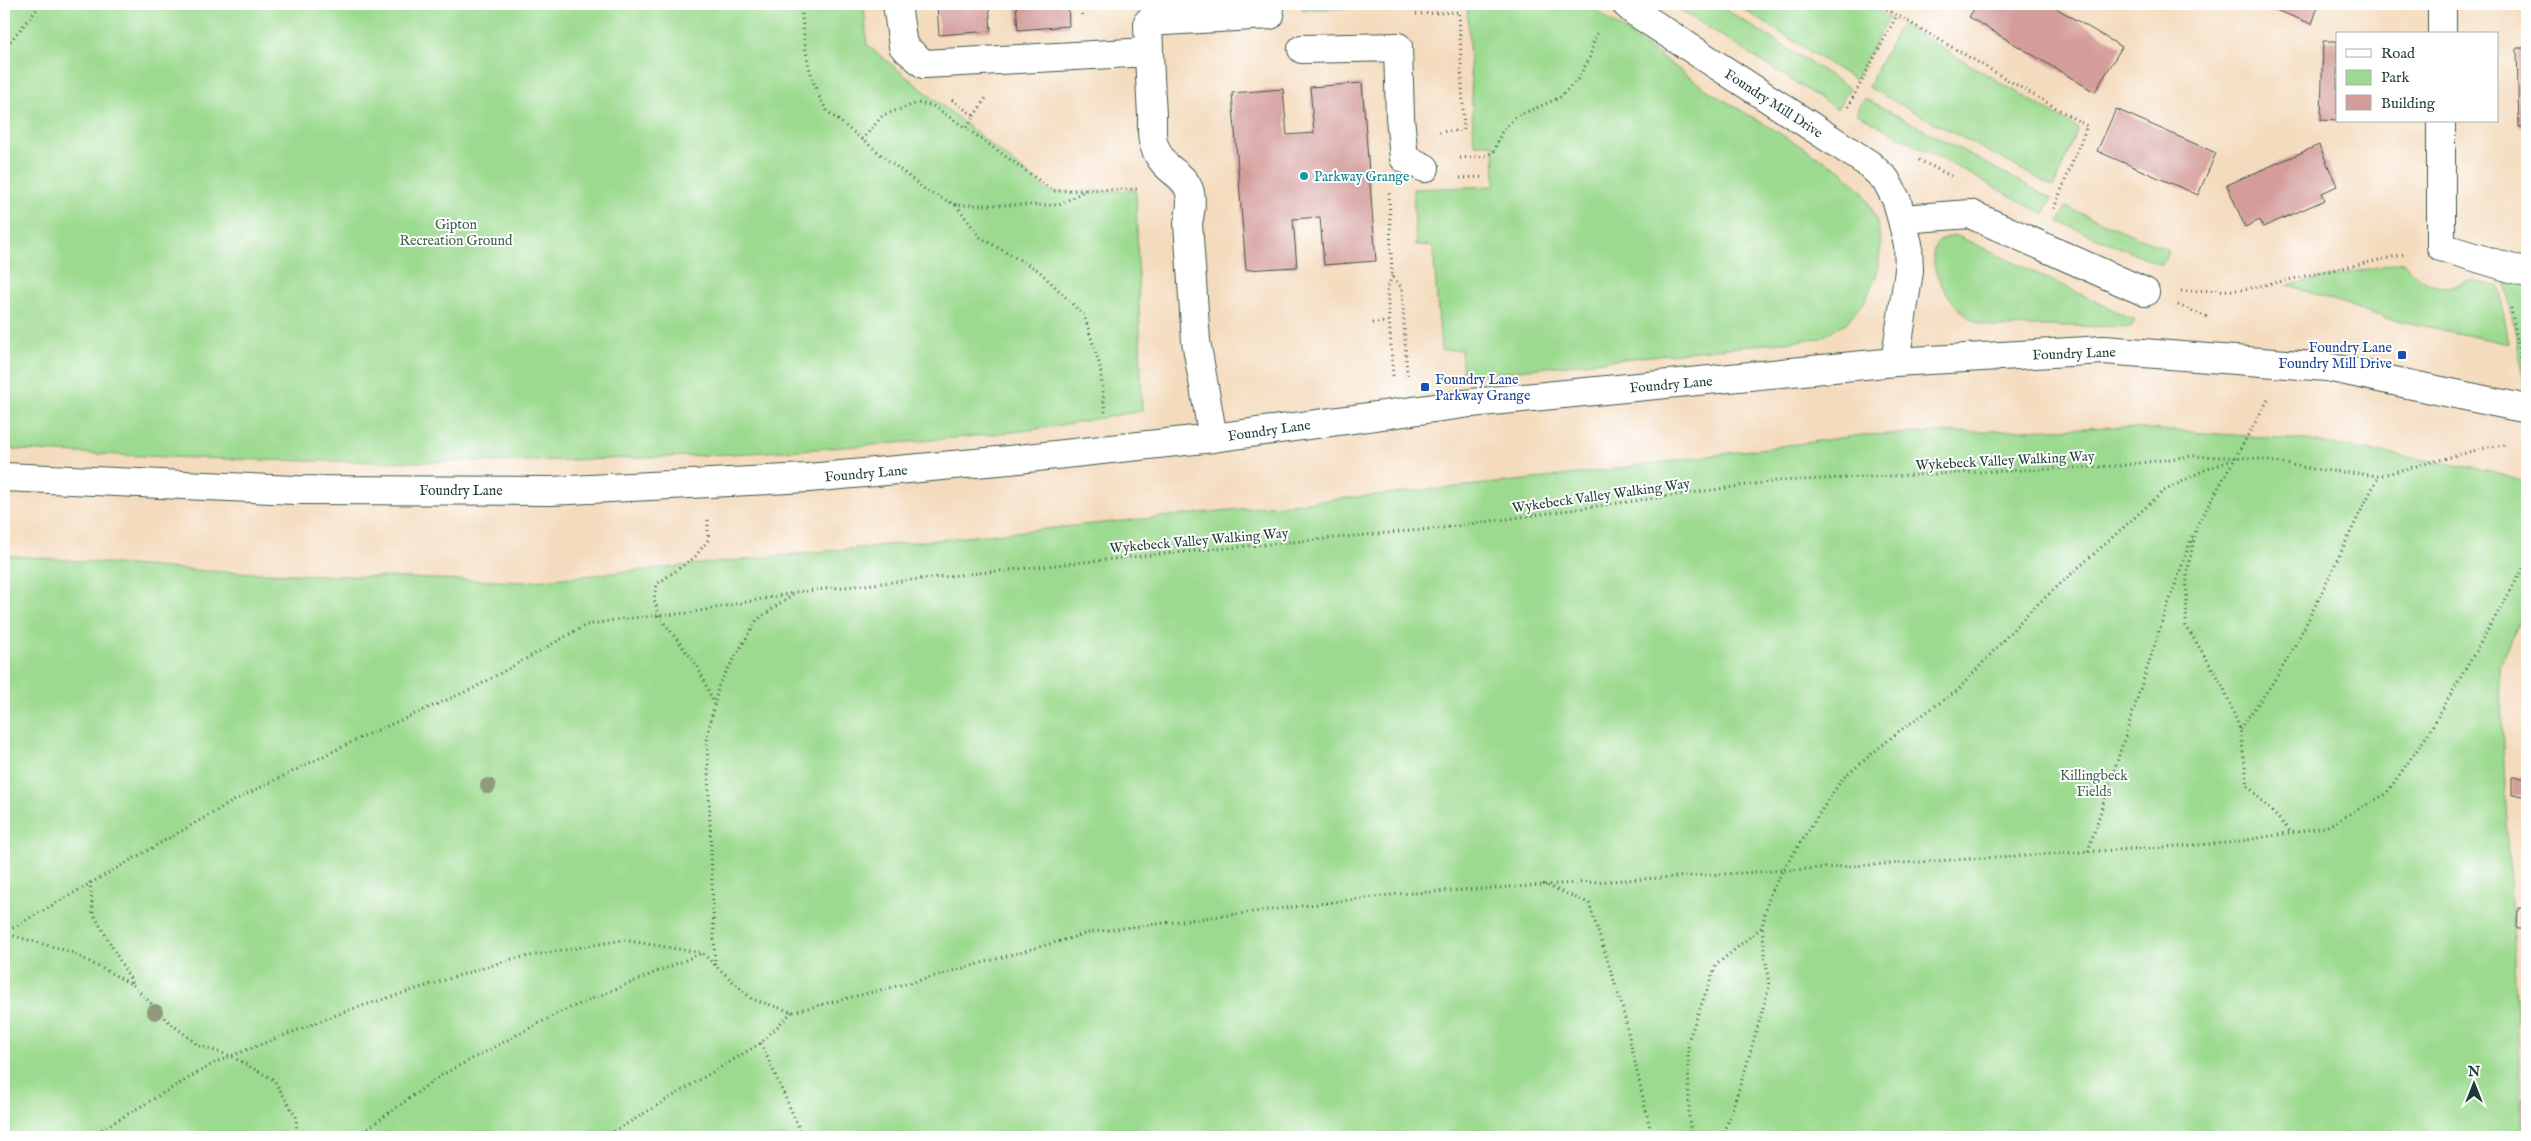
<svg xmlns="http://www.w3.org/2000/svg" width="2531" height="1141" viewBox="0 0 2531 1141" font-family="'IM FELL English',serif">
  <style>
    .green { fill: #9cda8f; stroke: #5e8c62 }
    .building { fill: #d49d9b }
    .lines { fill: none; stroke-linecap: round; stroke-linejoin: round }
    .minor-casing { stroke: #3f5549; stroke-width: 30 }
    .path { stroke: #3f5549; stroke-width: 3; stroke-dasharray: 1 4; stroke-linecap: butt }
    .minor { stroke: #fff; stroke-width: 28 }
    .tree { fill: #909a7e }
    .culture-dot { fill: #0f9aa8; stroke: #fff; stroke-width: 2 }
    .transit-dot { fill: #1a4fb4; stroke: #fff; stroke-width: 2 }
    .labels { text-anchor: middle; stroke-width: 4; stroke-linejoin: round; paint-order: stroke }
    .street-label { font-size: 14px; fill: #1f3d34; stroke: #fff }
    .culture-label { font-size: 14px; fill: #0d838f; stroke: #fff; text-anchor: start }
    .park-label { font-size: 14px; fill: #3e644b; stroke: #fff }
    .transit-label { font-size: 14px; fill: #164399; stroke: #fff; text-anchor: end }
  </style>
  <rect width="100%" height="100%" fill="#fff"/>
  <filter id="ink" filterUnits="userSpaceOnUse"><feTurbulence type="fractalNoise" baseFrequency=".02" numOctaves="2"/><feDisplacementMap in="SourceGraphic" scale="10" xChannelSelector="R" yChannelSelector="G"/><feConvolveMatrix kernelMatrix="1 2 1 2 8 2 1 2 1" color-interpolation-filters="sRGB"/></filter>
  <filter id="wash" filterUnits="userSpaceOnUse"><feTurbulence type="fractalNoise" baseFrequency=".0096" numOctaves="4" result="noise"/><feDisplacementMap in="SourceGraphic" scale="20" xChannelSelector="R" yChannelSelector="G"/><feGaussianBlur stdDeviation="1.12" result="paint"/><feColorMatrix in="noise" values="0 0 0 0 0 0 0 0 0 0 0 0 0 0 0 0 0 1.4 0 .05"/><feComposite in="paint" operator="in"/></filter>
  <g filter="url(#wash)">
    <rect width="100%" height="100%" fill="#f4dbbd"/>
    <path class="green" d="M4 4H864L867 45 1050 192 1136 190 1142 411C1097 418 1051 428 1006 433 674 467 337 469 4 449Z
      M1303 4H1424L1303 10Z
      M1467 4H1587L1709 91 1842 171 1862 191 1876 217 1881 245 1877 274 1865 301 1847 322 1821 338 1463 376 1461 350H1441L1433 246 1416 245 1413 189 1495 186 1494 144H1474Z
      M1671 4H1717L1850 88 1837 109Z
      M1735 4H1866L1889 17 1855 80Z
      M1901 24 2078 128 2054 187 1868 87Z
      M1865 98 2052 199 2044 214 1856 113Z
      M2066 207 2169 250 2162 265 2059 222Z
      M1958 236 2135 320 2131 327C2098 326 2065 326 2032 326 2015 326 1995 329 1979 323 1950 313 1904 236 1958 236Z
      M2403 262C2416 279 2435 292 2457 285 2462 284 2467 280 2472 280 2481 281 2490 285 2499 287L2509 344 2386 318 2288 285Z
      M2502 265 2527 273V394Z
      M2117 427 2306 440 2491 471 2527 483V607L2499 666 2523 1137H4V555L205 571 524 582 1554 477 1862 435Z"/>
    <g id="blocks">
      <path class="building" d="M937 4H989L991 31 939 35Z
        M1016 4H1068L1069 26 1018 30Z
        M1977 4H2049L2122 47 2095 92 1969 17Z
        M2260 4H2319L2312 24Z
        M2323 41H2337V121L2321 120Z
        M2517 48H2527V127H2519Z
        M1362 83 1376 261 1324 265 1320 217 1293 219 1297 267 1246 270 1232 93 1283 89 1287 135 1314 133 1310 87Z
        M2116 109 2216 153 2198 195 2097 151Z
        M2319 145 2337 186 2322 193 2325 200 2263 227 2260 220 2245 227 2227 185Z
        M2512 777 2527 778V796L2512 795Z
        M2518 908 2527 909V929H2517Z
        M2525 1032H2527V1067L2524 1066Z
        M2522 1097H2527V1137H2524Z"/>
    </g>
  </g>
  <g filter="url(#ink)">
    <use href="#blocks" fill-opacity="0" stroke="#3f5549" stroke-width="1"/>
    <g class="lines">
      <g class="minor-casing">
        <path id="minor" d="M897 4 903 46 924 64 1149 52
          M1626 4 1635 12 1869 164 1886 180 1897 201 1908 244 1909 271 1895 362
          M2442 34V4
          M1302 49 1398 47 1400 117 1404 158 1425 168
          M2441 121V247L2527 273
          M1902 219 1970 214 2145 292
          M1213 438 1196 341 1188 223C1201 168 1167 183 1154 145 1151 137 1152 124 1152 115 1150 84 1149 53 1148 22L1270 15
          M4 477 295 490 550 491 808 478 1009 460 1213 438 1471 403 1895 362 2104 350 2327 367 2527 409"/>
      </g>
      <path class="path" d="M801 4C804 41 807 81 828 112L927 191 956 205H1059L1086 190 1138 189
        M1082 4V19
        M1878 4 2087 126 2053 211
        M1416 14 1459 12 1464 130 1439 132
        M4 49 41 4
        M952 100 974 116 966 128 1054 191 1086 190
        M1848 107 1897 15
        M974 116 986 98
        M862 140 883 115 918 103 933 106 966 128
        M1460 158 1486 156 1494 151 1502 131 1515 117 1559 98 1578 79 1590 57 1595 36 1599 31
        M1919 160 1951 176
        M1460 178 1484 177
        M1389 193 1392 276 1402 288 1407 375
        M956 205 981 238 1038 270 1084 315 1100 366 1105 412
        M1392 276 1387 289 1393 376
        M2181 291 2242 290 2406 254
        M2178 305 2210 318
        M2511 308 2523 370
        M1372 323 1389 322
        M2268 400 2197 525 2187 574 2186 626 2222 684 2240 729 2248 786 2291 832
        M708 520V540L695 557 657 584 654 599 659 616 698 667 714 704
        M2240 729C2255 707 2272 686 2285 663 2320 602 2346 537 2379 476
        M2088 851 2162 622 2192 537
        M90 882 93 913 133 984
        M1543 884 1589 903 1622 1006 1652 1137
        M4 933 237 799 362 737 474 688 586 625 620 619 689 613 793 593
        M4 933 71 952 133 985 168 1021 199 1046 231 1056 274 1080 296 1117 297 1137
        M715 965 707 737 719 684 757 620 796 592 1152 555 1442 528 1776 481 2118 466 2191 456 2253 458 2313 469 2379 476 2488 447 2508 445
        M761 1043 803 1137
        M89 1137 216 1062 349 1010 512 959 623 940 702 953 752 999 792 1012 921 980 1092 932 1398 894 2228 843 2326 827 2386 794 2428 734 2527 562
        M356 1137 440 1076 558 1013 700 954
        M605 1137 761 1043 792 1012
        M1692 1137 1689 1120 1688 1041 1716 965 1762 927 1769 896 1784 868 1842 779 1898 732 1958 690 2029 612 2164 491 2202 471 2232 460
        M1723 1137 1746 1067 1769 987 1762 927"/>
      <use href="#minor" class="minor"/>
    </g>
    <g class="tree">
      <circle cx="488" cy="786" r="8"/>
      <circle cx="155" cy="1012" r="8"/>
    </g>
  </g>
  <circle class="culture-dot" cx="1304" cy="176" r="5"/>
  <g class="transit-dot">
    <rect x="2397" y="350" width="10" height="10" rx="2.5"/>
    <rect x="1420" y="382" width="10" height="10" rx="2.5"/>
  </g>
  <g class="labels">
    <g class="street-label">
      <text transform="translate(1774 103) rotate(33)" y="5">Foundry Mill Drive</text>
      <text transform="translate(2074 353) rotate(-2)" y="5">Foundry Lane</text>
      <text transform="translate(1671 384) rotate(-5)" y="5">Foundry Lane</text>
      <text transform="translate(1269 430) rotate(-8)" y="5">Foundry Lane</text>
      <text transform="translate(2005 460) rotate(-3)" y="5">Wykebeck Valley Walking Way</text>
      <text transform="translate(866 473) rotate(-5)" y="5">Foundry Lane</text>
      <text x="461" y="495">Foundry Lane</text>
      <text transform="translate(1601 495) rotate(-8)" y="5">Wykebeck Valley Walking Way</text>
      <text transform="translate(1199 540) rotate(-5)" y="5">Wykebeck Valley Walking Way</text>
    </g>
    <g class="culture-label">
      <text x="1314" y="181">Parkway Grange</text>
    </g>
    <g class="park-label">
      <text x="456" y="229">Gipton<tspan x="456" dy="16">Recreation Ground</tspan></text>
      <text x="2094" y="780">Killingbeck<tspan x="2094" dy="16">Fields</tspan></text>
    </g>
    <g class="transit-label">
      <text x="2392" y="352">Foundry Lane<tspan x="2392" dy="16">Foundry Mill Drive</tspan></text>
      <text x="1435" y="384" text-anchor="start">Foundry Lane<tspan x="1435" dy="16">Parkway Grange</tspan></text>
    </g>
  </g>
  <rect width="2531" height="1141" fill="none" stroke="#fff" stroke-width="20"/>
  <rect x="2336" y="32" width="162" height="90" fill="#ffffff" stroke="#a5b1ae"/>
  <rect x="2346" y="49" width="25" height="8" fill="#ffffff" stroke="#a5b1ae"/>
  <text x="2381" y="58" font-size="15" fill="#1f3d34">Road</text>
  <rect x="2346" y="70" width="25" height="15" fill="#9cda8f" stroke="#a5b1ae"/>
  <text x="2381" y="82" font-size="15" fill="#1f3d34">Park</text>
  <rect x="2346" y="95" width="25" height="15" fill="#d49d9b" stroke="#a5b1ae"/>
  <text x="2381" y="108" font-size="15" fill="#1f3d34">Building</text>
  <g transform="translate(2474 1084)" stroke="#ffffff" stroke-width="4" paint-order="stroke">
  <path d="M0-4L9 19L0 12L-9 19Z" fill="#1f3d34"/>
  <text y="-8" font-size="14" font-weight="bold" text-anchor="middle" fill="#1f3d34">N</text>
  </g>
</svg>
